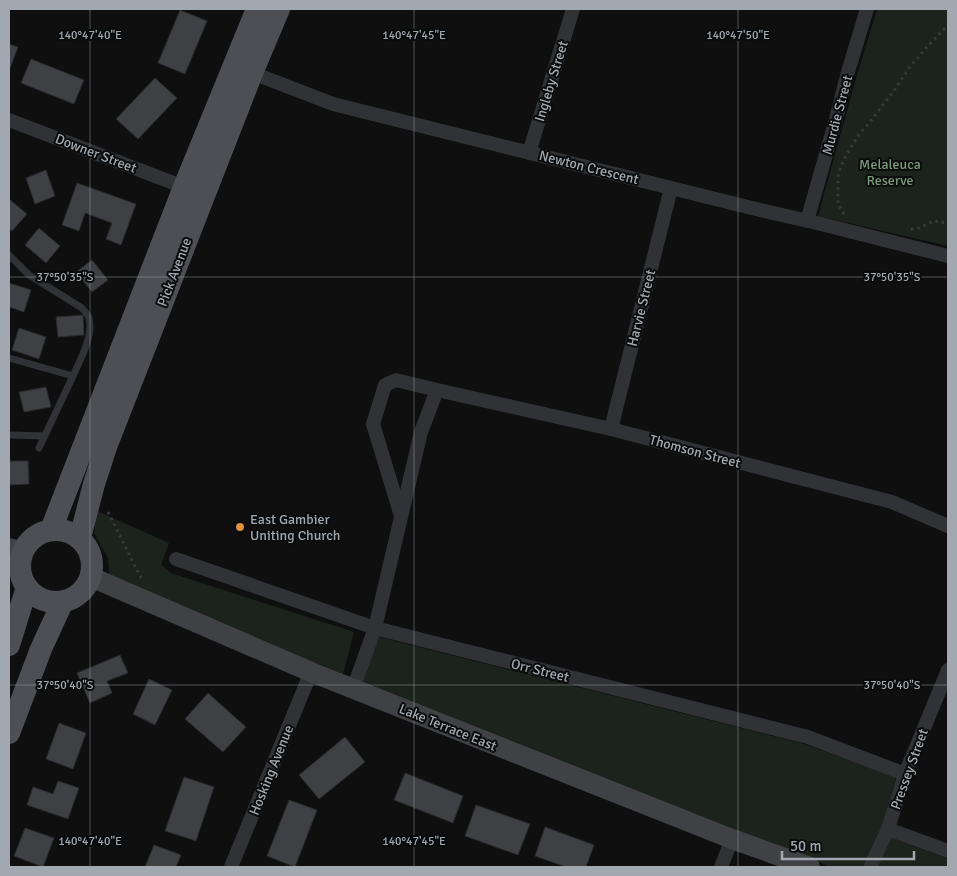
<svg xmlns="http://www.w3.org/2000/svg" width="957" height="876" viewBox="0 0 957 876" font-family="Signika,sans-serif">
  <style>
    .green { fill: #1c231c }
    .building { fill: #3e4043; stroke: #2a2a2c }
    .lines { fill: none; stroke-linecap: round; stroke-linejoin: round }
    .path { stroke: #37393c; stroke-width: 3; stroke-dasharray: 2.5 4; stroke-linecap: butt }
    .lane { stroke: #313235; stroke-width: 7 }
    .street { stroke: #313235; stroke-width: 14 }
    .secondary { stroke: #3f4145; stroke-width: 20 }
    .primary { stroke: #4d4f54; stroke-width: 22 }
    .ticks { fill: none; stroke: #a2a8b0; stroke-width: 1; stroke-opacity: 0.45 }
    .poi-dot { fill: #de9439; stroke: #0a0b0b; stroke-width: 2 }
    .labels { text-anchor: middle; stroke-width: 4; stroke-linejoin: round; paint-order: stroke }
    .street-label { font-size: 14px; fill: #a2a8b0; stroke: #0a0b0b }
    .park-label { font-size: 14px; fill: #7c9a7a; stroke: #0a0b0b }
    .poi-label { font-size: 14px; fill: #a2a8b0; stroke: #0a0b0b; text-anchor: start }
    .ticks-label { font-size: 12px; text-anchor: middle; fill: #a2a8b0; stroke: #0a0b0b; stroke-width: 4; stroke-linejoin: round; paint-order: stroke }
  </style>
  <rect width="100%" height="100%" fill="#0f0f10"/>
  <path class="green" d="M877 9H948V246L818 216 853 89Z
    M97 511 169 543 161 565 171 573 354 632 343 674 110 582 108 558 94 533Z
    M379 637 805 744 896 777 883 824 862 867H831L360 684Z
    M890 837 948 859V867H876Z"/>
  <path class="building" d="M180 10 207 21 185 74 158 63Z
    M9 44 18 47 9 71Z
    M31 59 84 80 74 104 21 83Z
    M155 78 177 98 138 139 116 119Z
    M46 170 55 196 35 204 26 178Z
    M77 183 136 204 121 245 106 239 112 223 85 213 79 231 62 225Z
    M9 199 27 214 12 231 9 229Z
    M39 228 60 246 46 263 25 245Z
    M92 260 108 280 92 292 76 272Z
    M9 283 31 290 24 312 9 307Z
    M83 315 84 335 58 337 56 317Z
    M19 328 46 337 39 359 12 350Z
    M46 387 51 407 24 412 19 392Z
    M9 461H28L29 484 9 485Z
    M120 655 128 673 107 681 112 693 90 703 77 673Z
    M149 679 172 690 155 725 133 714Z
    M208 693 246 727 223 752 185 719Z
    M59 723 86 733 73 769 46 759Z
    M345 737 365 762 319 799 299 775Z
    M405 773 463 796 453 823 394 800Z
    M184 777 214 787 196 841 165 831Z
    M58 781 79 788 68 819 27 805 33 787 53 794Z
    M289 800 317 810 295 867 267 856Z
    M476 805 530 824 518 855 465 836Z
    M545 827 594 845 586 867H566L535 856Z
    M25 828 54 838 43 867 14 856Z
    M154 845 181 855 176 867H145Z"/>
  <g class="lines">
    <path class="path" d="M844 214 838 204V174L844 159 859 134 870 122 896 88 909 68 927 47 948 25
      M911 229H916L934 221 948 223
      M108 512 141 578"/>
    <path class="lane" d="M9 255 29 275 82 308C85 312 88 314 89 318 94 335 80 360 73 376
      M9 358 73 376 39 448
      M12 435 45 436"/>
    <path class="street" d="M245 70 333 104 760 210 813 222 948 256
      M9 120 184 187
      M529 153 573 9
      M807 221 835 123 848 72 867 9
      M611 429 671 188
      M401 516 373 424 385 385 396 380 437 390 611 429 892 502 948 526
      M176 559 375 628 808 737 905 774
      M353 689 375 628 421 432 437 390
      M888 829 948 851
      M231 867 311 672
      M721 867 732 839
      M870 867 888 829 905 774 948 670"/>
    <path class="secondary" d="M9 548 23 552
      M91 577 311 672 732 839 810 867"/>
    <path class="primary" d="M51 530 184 187 257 9
      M20 566a36 36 0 1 1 72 0a36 36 0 1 1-72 0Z
      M80 538 94 484 106 447 252 73 279 9
      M9 645 27 587
      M9 733 41 649 63 601"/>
  </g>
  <path class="ticks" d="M90 9V867M414 9V867M738 9V867M9 277H948M9 685H948"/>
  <circle class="poi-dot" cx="240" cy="527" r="5"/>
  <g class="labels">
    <g class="street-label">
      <text transform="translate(551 81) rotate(-73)" y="5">Ingleby Street</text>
      <text transform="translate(837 115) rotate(-75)" y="5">Murdie Street</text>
      <text transform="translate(96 153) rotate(21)" y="5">Downer Street</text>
      <text transform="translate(589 167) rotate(14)" y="5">Newton Crescent</text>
      <text transform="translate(174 272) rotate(-69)" y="5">Pick Avenue</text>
      <text transform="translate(641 308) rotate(-76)" y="5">Harvie Street</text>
      <text transform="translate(695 451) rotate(15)" y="5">Thomson Street</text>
      <text transform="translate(540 670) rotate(14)" y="5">Orr Street</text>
      <text transform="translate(448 727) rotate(22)" y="5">Lake Terrace East</text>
      <text transform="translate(909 769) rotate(-70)" y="5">Pressey Street</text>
      <text transform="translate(271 770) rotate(-68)" y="5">Hosking Avenue</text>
    </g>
    <g class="park-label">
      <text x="890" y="169">Melaleuca<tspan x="890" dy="16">Reserve</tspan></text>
    </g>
    <g class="poi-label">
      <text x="250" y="524">East Gambier<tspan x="250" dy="16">Uniting Church</tspan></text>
    </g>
  </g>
  <g class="ticks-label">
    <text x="90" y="39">140°47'40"E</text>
    <text x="414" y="39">140°47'45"E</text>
    <text x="738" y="39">140°47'50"E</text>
    <text x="65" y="281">37°50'35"S</text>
    <text x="892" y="281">37°50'35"S</text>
    <text x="65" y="689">37°50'40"S</text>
    <text x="892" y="689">37°50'40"S</text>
    <text x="90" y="845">140°47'40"E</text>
    <text x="414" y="845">140°47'45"E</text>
  </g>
  <rect width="957" height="876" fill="none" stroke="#a2a8b0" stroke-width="20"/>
  <path d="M782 851v8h132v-8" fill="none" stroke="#a2a8b0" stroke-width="2.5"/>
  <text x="790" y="851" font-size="15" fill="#a2a8b0" stroke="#0a0b0b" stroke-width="4" paint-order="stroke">50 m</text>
</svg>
